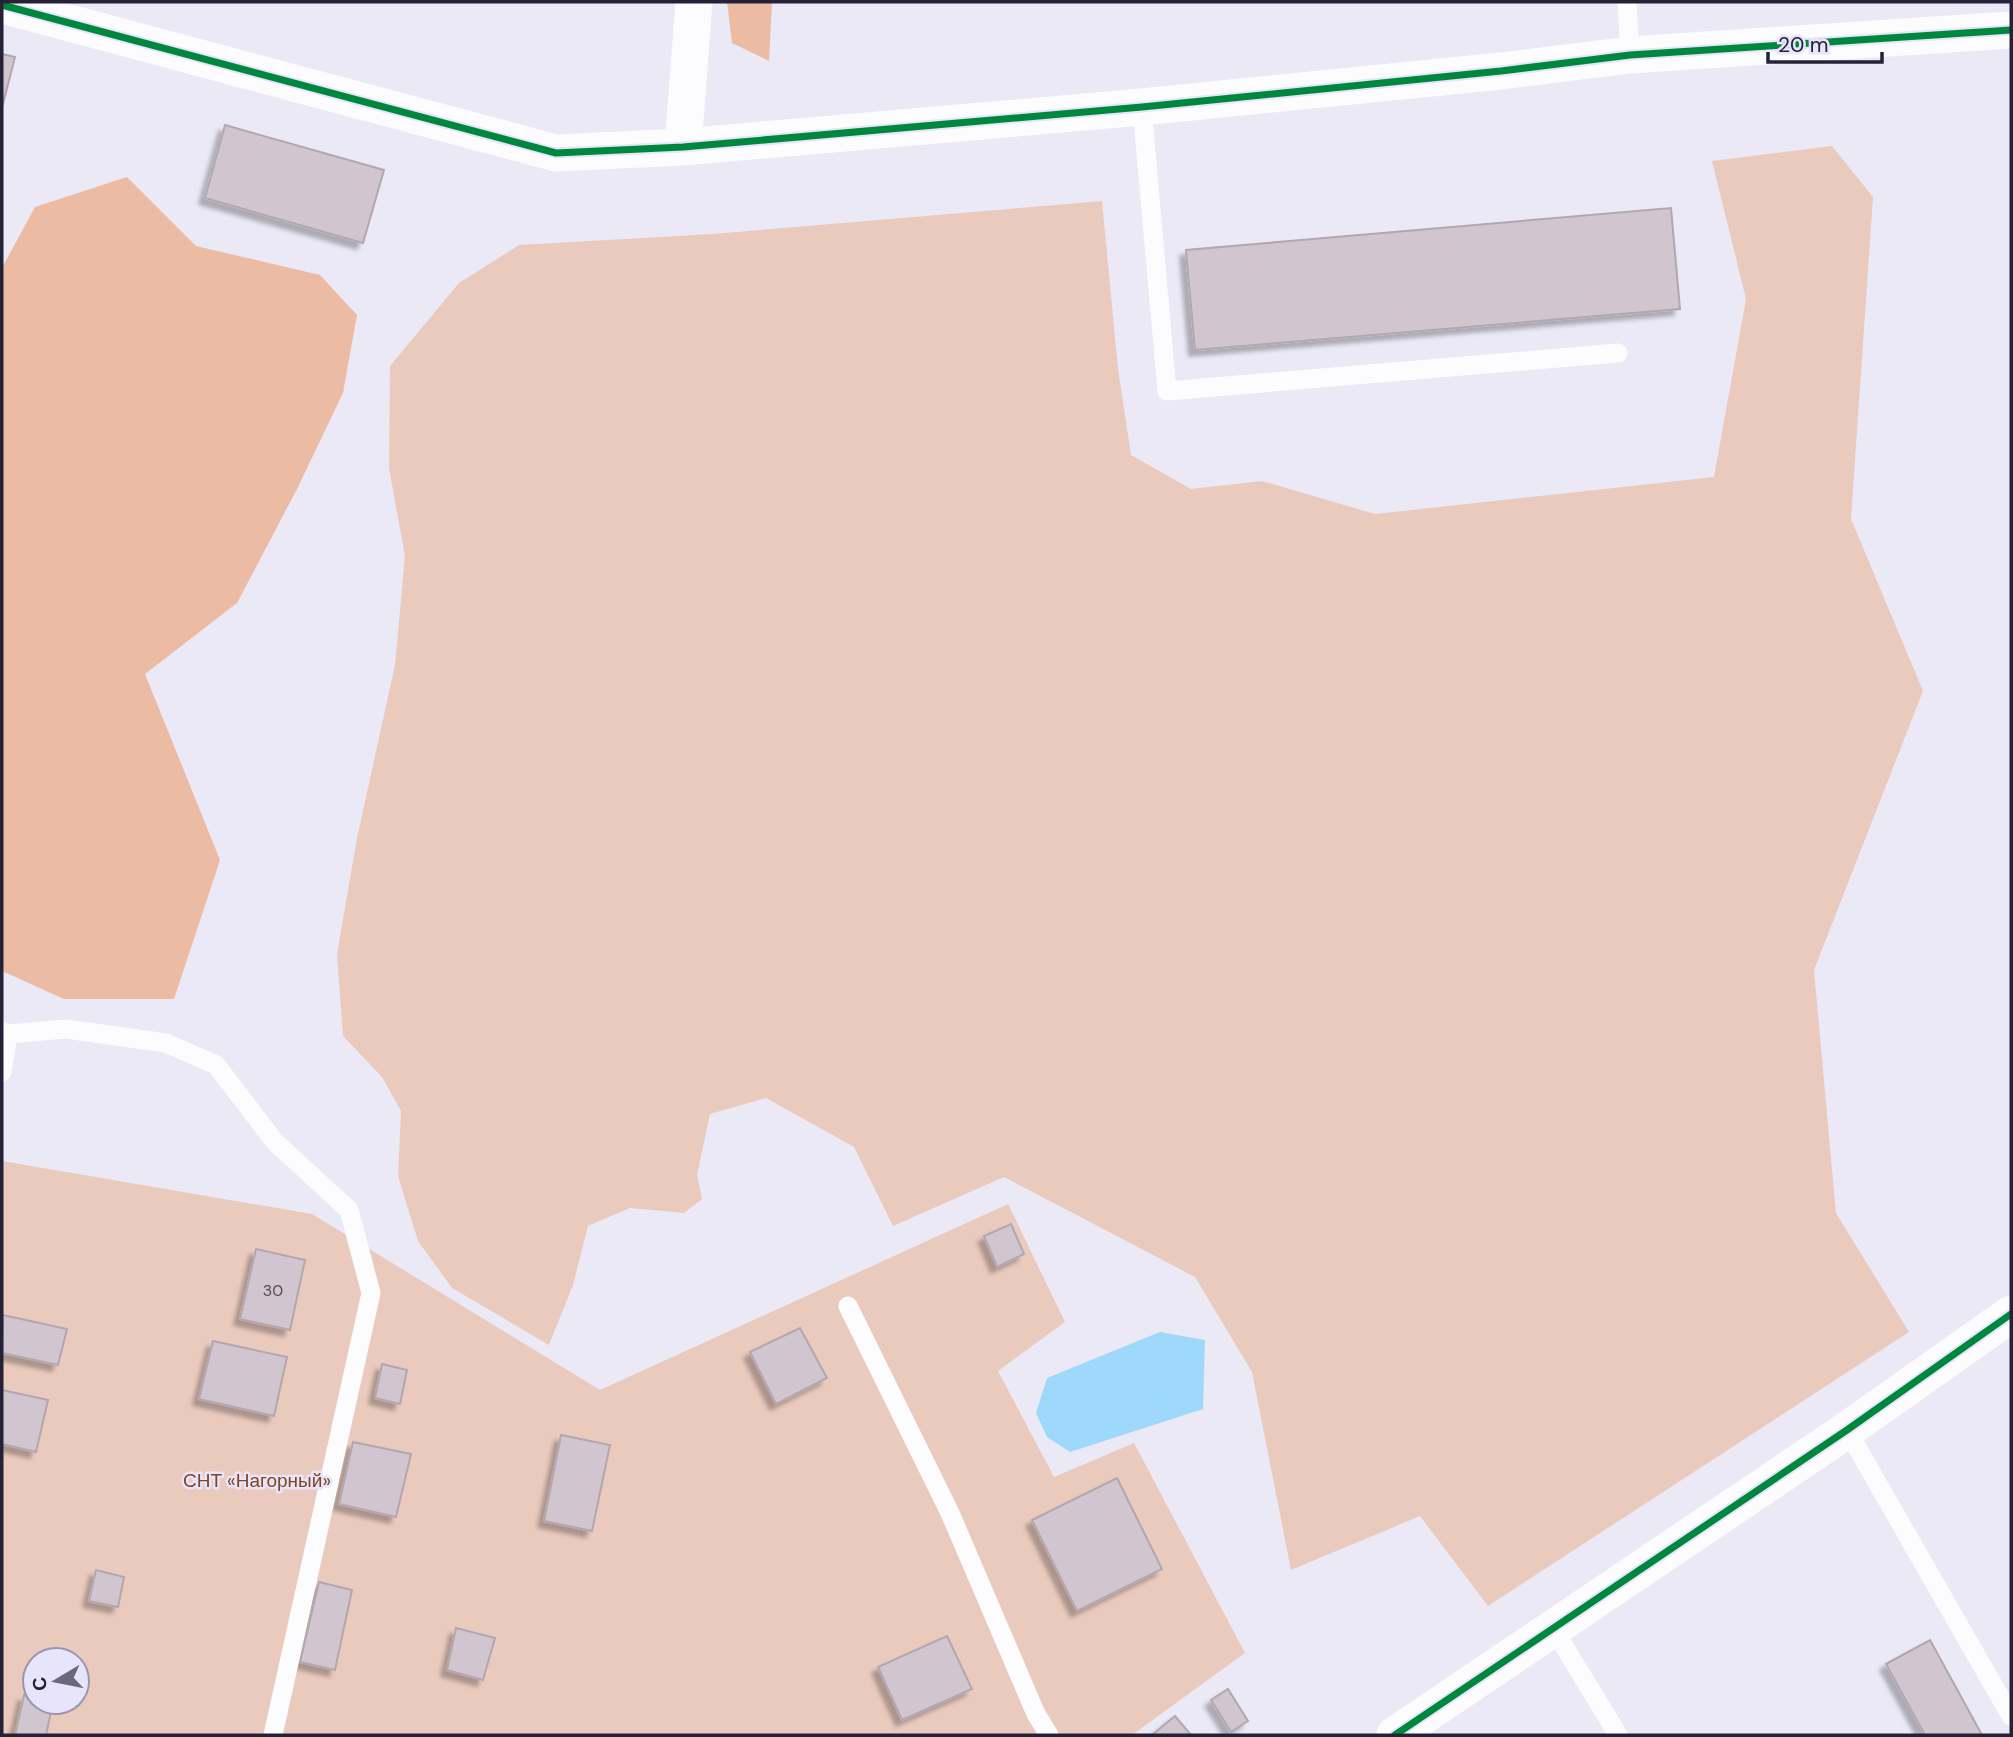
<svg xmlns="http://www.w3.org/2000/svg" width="2013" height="1737" viewBox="0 0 2013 1737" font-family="'DM Sans',sans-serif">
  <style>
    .green { fill: #eacabd; fill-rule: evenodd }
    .forest { fill: #ecbba3 }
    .water { fill: #9ed8fa }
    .building { fill: #d1c5d0; stroke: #b2a7b1; stroke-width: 2; filter: url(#shadow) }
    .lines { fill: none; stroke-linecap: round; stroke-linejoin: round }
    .lane { stroke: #fcfcfe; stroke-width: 19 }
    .street { stroke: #fcfcfe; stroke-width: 37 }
    .cycleway-casing { stroke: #e7e4fb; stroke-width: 11 }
    .cycleway { stroke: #00873e; stroke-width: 7 }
    .labels { text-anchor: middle; stroke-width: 5; stroke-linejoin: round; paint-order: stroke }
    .number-label { font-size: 16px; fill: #504b5d }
    .park-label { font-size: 19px; fill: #804620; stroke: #e7e4fb }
  </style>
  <defs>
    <filter id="shadow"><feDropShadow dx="-6" dy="6" stdDeviation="2" flood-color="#0004"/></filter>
  </defs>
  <rect width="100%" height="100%" fill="#ebe9f6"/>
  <path class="green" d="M1832 146 1873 197 1851 519 1923 691 1814 970 1836 1213 1909 1332 1488 1606 1420 1516 1291 1570 1252 1372 1195 1277 1004 1177 893 1226 854 1147 766 1098 710 1114 697 1175 702 1199 684 1213 630 1208 588 1226 573 1285 549 1345 452 1288 418 1241 398 1176 401 1111 382 1077 343 1036 337 954 357 838 395 665 405 556 389 468 390 366 459 283 519 245 713 234 1102 201 1118 369 1131 455 1191 489 1262 481 1375 514 1714 477 1746 299 1712 161Z
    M2 1161 312 1214 600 1390 1008 1204 1065 1322 998 1371 1054 1477 1134 1443 1245 1653 1132 1735H2ZM35 1660H77V1702H35Z"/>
  <path class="forest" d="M727 2H772L769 61 732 43Z
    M127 177 196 246 320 275 357 315 343 393 297 489 237 603 145 674 220 860 174 999H64L2 971V268L35 207Z"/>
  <path class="water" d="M1160 1332 1205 1340 1203 1409 1070 1452 1047 1437 1036 1413 1047 1378Z"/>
  <path class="building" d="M2 54 15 57 2 108Z
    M225 125 384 170 363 243 205 198Z
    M1671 208 1680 309 1195 350 1186 250Z
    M1011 1224 1024 1254 997 1267 984 1236Z
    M256 1249 305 1260 290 1330 240 1319Z
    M3 1315 67 1329 58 1365 2 1353Z
    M800 1328 827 1378 776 1404 750 1352Z
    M213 1341 287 1357 274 1416 199 1399Z
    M382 1364 407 1370 400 1404 375 1398Z
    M2 1390 48 1400 36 1452 2 1444Z
    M561 1435 610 1445 592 1531 544 1521Z
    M353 1442 411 1454 396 1517 339 1504Z
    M1117 1478 1162 1569 1077 1611 1032 1520Z
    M96 1570 124 1577 118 1607 89 1601Z
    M319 1582 352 1590 335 1670 300 1662Z
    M456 1628 495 1638 483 1680 447 1670Z
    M947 1636 972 1689 902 1720 878 1667Z
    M1930 1640 1982 1735H1925L1886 1664Z
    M1228 1689 1248 1721 1231 1732 1211 1700Z
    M24 1695 35 1698V1702H53L46 1735H15Z
    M1175 1716 1191 1735H1152Z"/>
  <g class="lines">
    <path class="lane" d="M1627 2 1630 55
      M1142 107 1167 391 1618 353
      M2 1031 8 1034 66 1029 166 1043 216 1065 275 1142 349 1210 371 1293 273 1735
      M2 1072 8 1034
      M848 1306 950 1513 1036 1714 1049 1735
      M1847 1430 2011 1716
      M1553 1628 1618 1735"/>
    <path class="street" d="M2 5 556 153 683 147 1142 107 1501 71 1630 55 2011 30
      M683 147 694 2
      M1395 1735 1847 1430 2011 1314"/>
    <g class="cycleway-casing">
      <path id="cycleway" d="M2 5 556 153 683 147 1142 107 1501 71 1630 55 2011 30
        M1395 1735 1847 1430 2011 1314"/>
    </g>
    <use href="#cycleway" class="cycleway"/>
  </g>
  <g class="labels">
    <g class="number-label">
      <text x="273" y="1296">30</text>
    </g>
    <g class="park-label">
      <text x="257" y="1487">СНТ «Нагорный»</text>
    </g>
  </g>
  <rect width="2013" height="1737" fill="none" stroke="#252237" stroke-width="7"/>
  <g transform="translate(56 1681) rotate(260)"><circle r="33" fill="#e7e4fb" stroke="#9996ad" stroke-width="2"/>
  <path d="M0-5L12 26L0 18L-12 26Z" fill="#6a687a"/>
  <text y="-10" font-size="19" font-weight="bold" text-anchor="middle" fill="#252237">С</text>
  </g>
  <path d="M1768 52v10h114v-10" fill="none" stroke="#252237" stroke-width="3.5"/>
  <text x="1778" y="52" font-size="21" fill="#252237" stroke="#e7e4fb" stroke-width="5" paint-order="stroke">20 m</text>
</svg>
